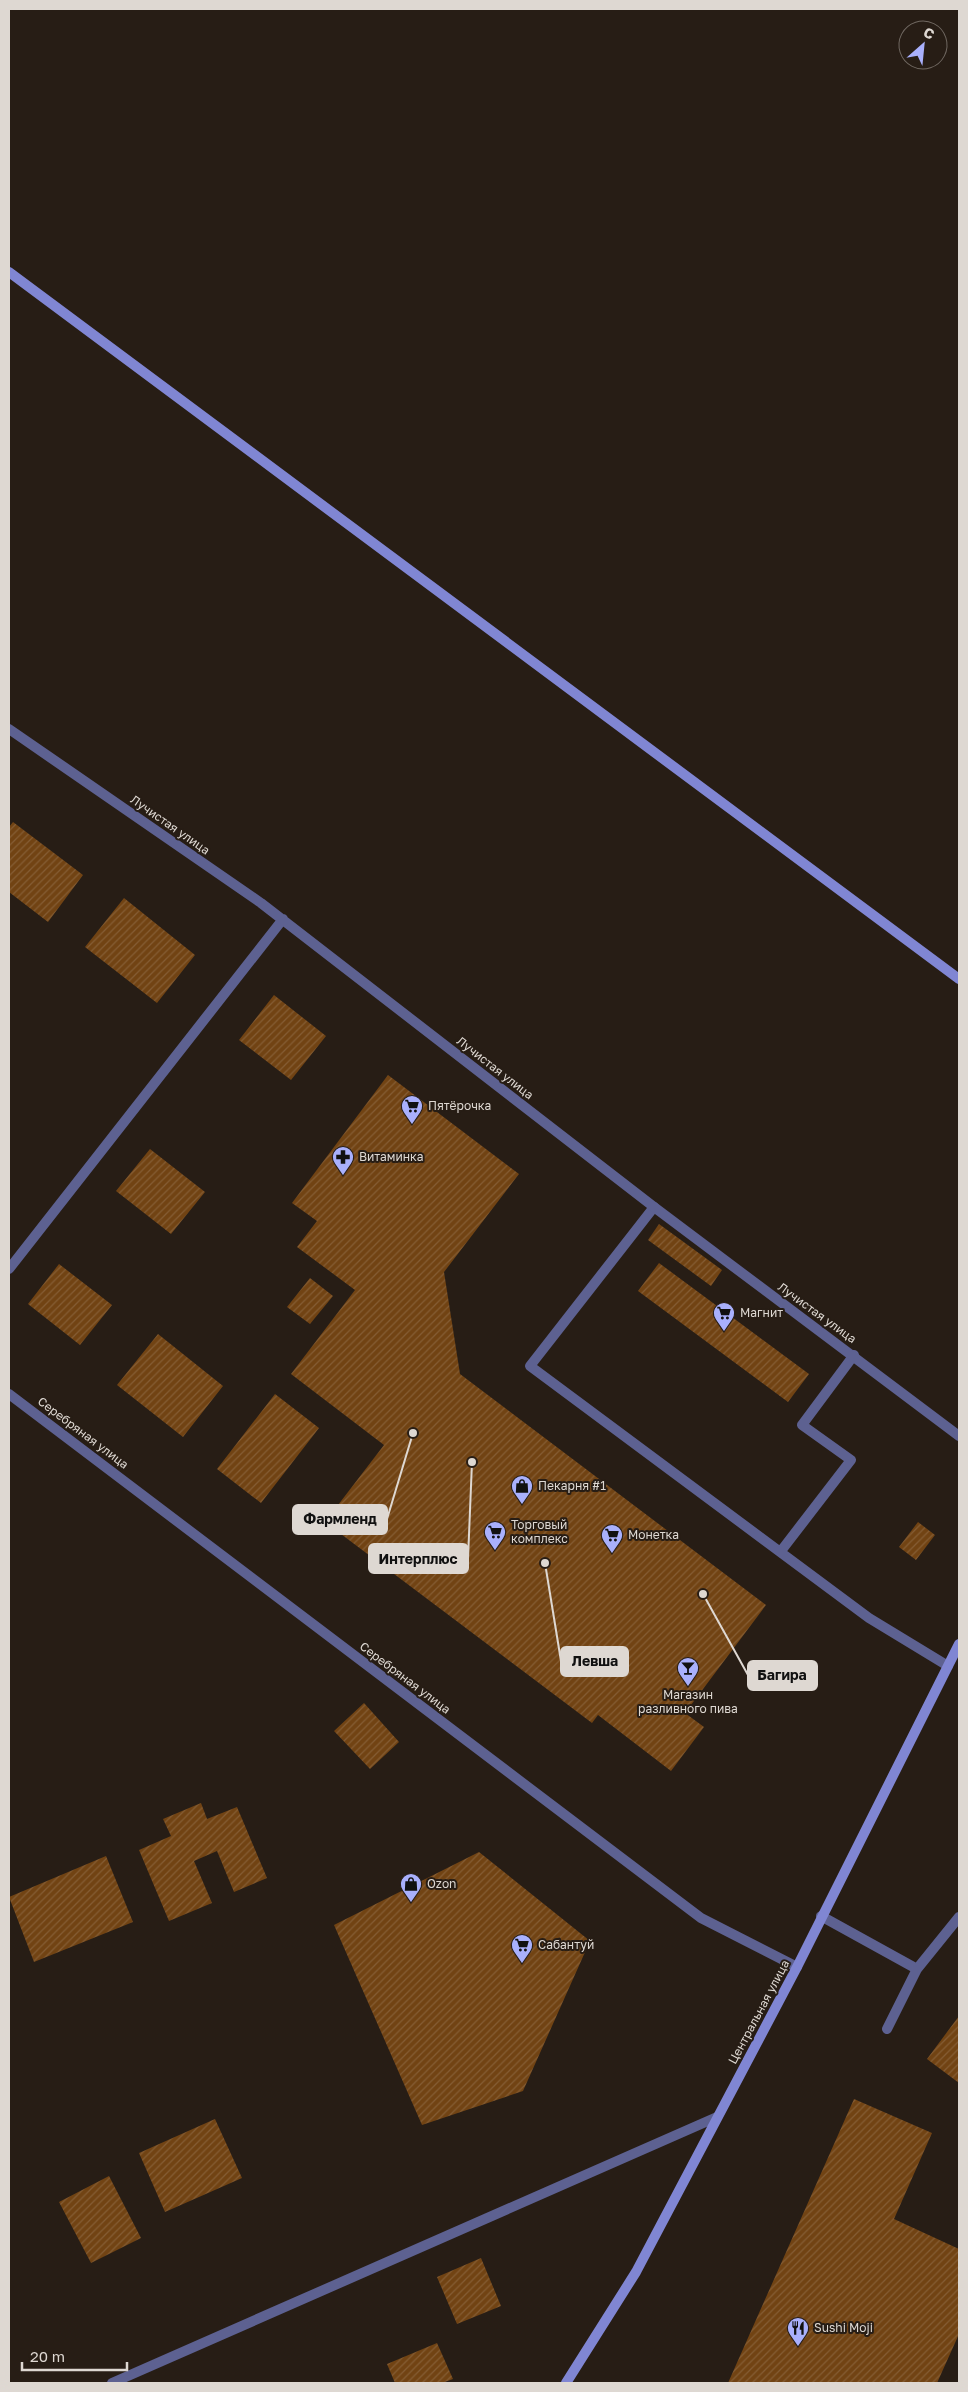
<svg xmlns="http://www.w3.org/2000/svg" width="968" height="2392" viewBox="0 0 968 2392" font-family="'Golos Text',sans-serif">
  <style>
    .building { fill: url(#building-hatch) }
    .lines { fill: none; stroke-linecap: round; stroke-linejoin: round }
    .lane { stroke: #5d6191; stroke-width: 10 }
    .street { stroke: #5d6191; stroke-width: 10 }
    .secondary { stroke: #8086d3; stroke-width: 10 }
    .labels { text-anchor: middle; stroke-width: 4; stroke-linejoin: round; paint-order: stroke }
    .street-label { font-size: 12px; fill: #ded8d2; stroke: #271d15 }
    .poi-label { font-size: 12px; fill: #ded8d2; stroke: #271d15; text-anchor: start }
    .leader { fill: none; stroke: #ded8d2; stroke-width: 2 }
    .callout-dot { fill: #ded8d2; stroke: #271d15; stroke-width: 2 }
    .callout { fill: #ded8d2; stroke: #ded8d2; stroke-width: 2 }
    .callout-label { font-size: 14px; text-anchor: middle; font-weight: bold; fill: #111 }
  </style>
  <defs>
    <pattern id="building-hatch" width="6" height="6" patternUnits="userSpaceOnUse" patternTransform="scale(1.25)"><rect width="6" height="6" fill="#714313"/><path d="M-1 1l2-2M0 6l6-6M5 7l2-2" fill="none" stroke="#855d34"/></pattern>
  </defs>
  <rect width="100%" height="100%" fill="#271d15"/>
  <path class="building" d="M13 822 83 875 48 922 9 892V827Z
    M124 898 195 955 157 1003 85 947Z
    M274 995 326 1036 291 1080 239 1040Z
    M388 1075 519 1174 444 1272 460 1374 766 1605 685 1713 704 1727 671 1771 598 1715 592 1723 325 1522 384 1445 291 1374 355 1290 297 1247 317 1221 292 1203Z
    M150 1149 205 1192 171 1234 116 1191Z
    M659 1224 722 1270 711 1286 648 1240Z
    M659 1263 809 1374 788 1402 638 1291Z
    M59 1264 112 1305 80 1345 28 1304Z
    M310 1278 333 1296 310 1324 287 1307Z
    M158 1334 223 1386 183 1437 117 1385Z
    M275 1394 319 1428 261 1503 217 1469Z
    M918 1522 935 1535 916 1560 899 1547Z
    M364 1703 399 1742 370 1769 334 1731Z
    M201 1803 207 1819 237 1807 267 1878 234 1892 217 1851 194 1861 212 1903 169 1921 139 1850 171 1836 163 1819Z
    M479 1852 590 1941 523 2091 422 2125 334 1925Z
    M106 1856 133 1922 34 1962 9 1897Z
    M959 2016V2083L927 2059Z
    M854 2099 932 2133 894 2219 959 2249V2334L937 2383H728Z
    M215 2119 242 2178 165 2212 139 2153Z
    M109 2176 141 2238 91 2263 59 2202Z
    M481 2258 501 2306 457 2324 437 2277Z
    M437 2343 453 2379 442 2383H395L387 2364Z"/>
  <g class="lines">
    <path class="lane" d="M654 1207 530 1366 869 1618 948 1666
      M781 1551 851 1460 802 1425 854 1355
      M821 1916 917 1969 959 1917
      M887 2029 917 1969"/>
    <path class="street" d="M9 729 261 903 654 1207 959 1436
      M9 1269 283 919
      M9 1394 701 1918 797 1967
      M112 2383 717 2117"/>
    <path class="secondary" d="M9 272 959 979
      M566 2383 636 2272 797 1967 959 1644"/>
  </g>
  <defs>
    <g id="supermarket-pin" transform="scale(1.125)"><path d="M0 17L-7.5 6A9.5 9.5 0 1 1 7.5 6Z" fill="#a9b0fc" stroke="#271d15"/><path d="M-6-5.5h2.5l.6 2H6L4.5 2H-2.5L-4.4-4H-6ZM-1.5 3.2a1.3 1.3 0 1 0 .1 0ZM3 3.2a1.3 1.3 0 1 0 .1 0Z" fill="#111"/></g>
    <g id="pharmacy-pin" transform="scale(1.125)"><path d="M0 17L-7.5 6A9.5 9.5 0 1 1 7.5 6Z" fill="#a9b0fc" stroke="#271d15"/><path d="M-2-6h4v4h4v4h-4v4h-4v-4h-4v-4h4Z" fill="#111"/></g>
    <g id="shop-pin" transform="scale(1.125)"><path d="M0 17L-7.5 6A9.5 9.5 0 1 1 7.5 6Z" fill="#a9b0fc" stroke="#271d15"/><path d="M-5-2.5h2.3a2.7 3.5 0 0 1 5.4 0H5L5.5 6h-11ZM-1.5-2.5h3a1.5 2.3 0 0 0-3 0Z" fill="#111"/></g>
    <g id="bar-pin" transform="scale(1.125)"><path d="M0 17L-7.5 6A9.5 9.5 0 1 1 7.5 6Z" fill="#a9b0fc" stroke="#271d15"/><path d="M-6-5H6L.8 .8V4.5H3.5V6h-7V4.5H-.8V.8Z" fill="#111"/></g>
    <g id="restaurant-pin" transform="scale(1.125)"><path d="M0 17L-7.5 6A9.5 9.5 0 1 1 7.5 6Z" fill="#a9b0fc" stroke="#271d15"/><path d="M-5-6h1v4h1v-4h1v4h1v-4h1v5L-1.5 .5V6h-2V.5L-5-1ZM5-6V6H3V1.5H1.5Q1.5-4 5-6Z" fill="#111"/></g>
  </defs>
  <g fill-rule="evenodd">
    <use href="#supermarket-pin" x="412" y="1106"/>
    <use href="#pharmacy-pin" x="343" y="1157"/>
    <use href="#supermarket-pin" x="724" y="1313"/>
    <use href="#shop-pin" x="522" y="1486"/>
    <use href="#supermarket-pin" x="495" y="1532"/>
    <use href="#supermarket-pin" x="612" y="1535"/>
    <use href="#bar-pin" x="688" y="1668"/>
    <use href="#shop-pin" x="411" y="1884"/>
    <use href="#supermarket-pin" x="522" y="1945"/>
    <use href="#restaurant-pin" x="798" y="2328"/>
  </g>
  <g class="labels">
    <g class="street-label">
      <text transform="translate(170 825) rotate(35)" y="4">Лучистая улица</text>
      <text transform="translate(495 1068) rotate(38)" y="4">Лучистая улица</text>
      <text transform="translate(817 1313) rotate(36)" y="4">Лучистая улица</text>
      <text transform="translate(83 1433) rotate(37)" y="4">Серебряная улица</text>
      <text transform="translate(405 1678) rotate(37)" y="4">Серебряная улица</text>
      <text transform="translate(759 2012) rotate(-62)" y="4">Центральная улица</text>
    </g>
    <g class="poi-label">
      <text x="428" y="1110">Пятёрочка</text>
      <text x="359" y="1161">Витаминка</text>
      <text x="740" y="1317">Магнит</text>
      <text x="538" y="1490">Пекарня #1</text>
      <text x="511" y="1529">Торговый<tspan x="511" dy="14">комплекс</tspan></text>
      <text x="628" y="1539">Монетка</text>
      <text x="688" y="1699" text-anchor="middle">Магазин<tspan x="688" dy="14">разливного пива</tspan></text>
      <text x="427" y="1888">Ozon</text>
      <text x="538" y="1949">Сабантуй</text>
      <text x="814" y="2332">Sushi Moji</text>
    </g>
  </g>
  <path class="leader" d="M413 1433L387 1519M472 1462L468 1559M545 1563L561 1661M703 1594L748 1675"/>
  <g class="callout-dot">
    <circle cx="413" cy="1433" r="5"/>
    <circle cx="472" cy="1462" r="5"/>
    <circle cx="545" cy="1563" r="5"/>
    <circle cx="703" cy="1594" r="5"/>
  </g>
  <g class="callout">
    <rect x="293" y="1505" width="94" height="29" rx="5"/>
    <rect x="369" y="1544" width="99" height="29" rx="5"/>
    <rect x="561" y="1647" width="67" height="29" rx="5"/>
    <rect x="748" y="1661" width="69" height="29" rx="5"/>
  </g>
  <g class="callout-label">
    <text x="340" y="1524">Фармленд</text>
    <text x="418" y="1564">Интерплюс</text>
    <text x="595" y="1666">Левша</text>
    <text x="782" y="1680">Багира</text>
  </g>
  <rect width="968" height="2392" fill="none" stroke="#ded8d2" stroke-width="20"/>
  <g transform="translate(923 45) rotate(27)"><circle r="24" fill="#271d15" stroke="#706861"/>
  <path d="M0-4L9 19L0 12L-9 19Z" fill="#a9b0fc"/>
  <text y="-8" font-size="14" font-weight="bold" text-anchor="middle" fill="#ded8d2">С</text>
  </g>
  <path d="M22 2362v8h105v-8" fill="none" stroke="#ded8d2" stroke-width="2.5"/>
  <text x="30" y="2362" font-size="15" fill="#ded8d2" stroke="#271d15" stroke-width="4" paint-order="stroke">20 m</text>
</svg>
